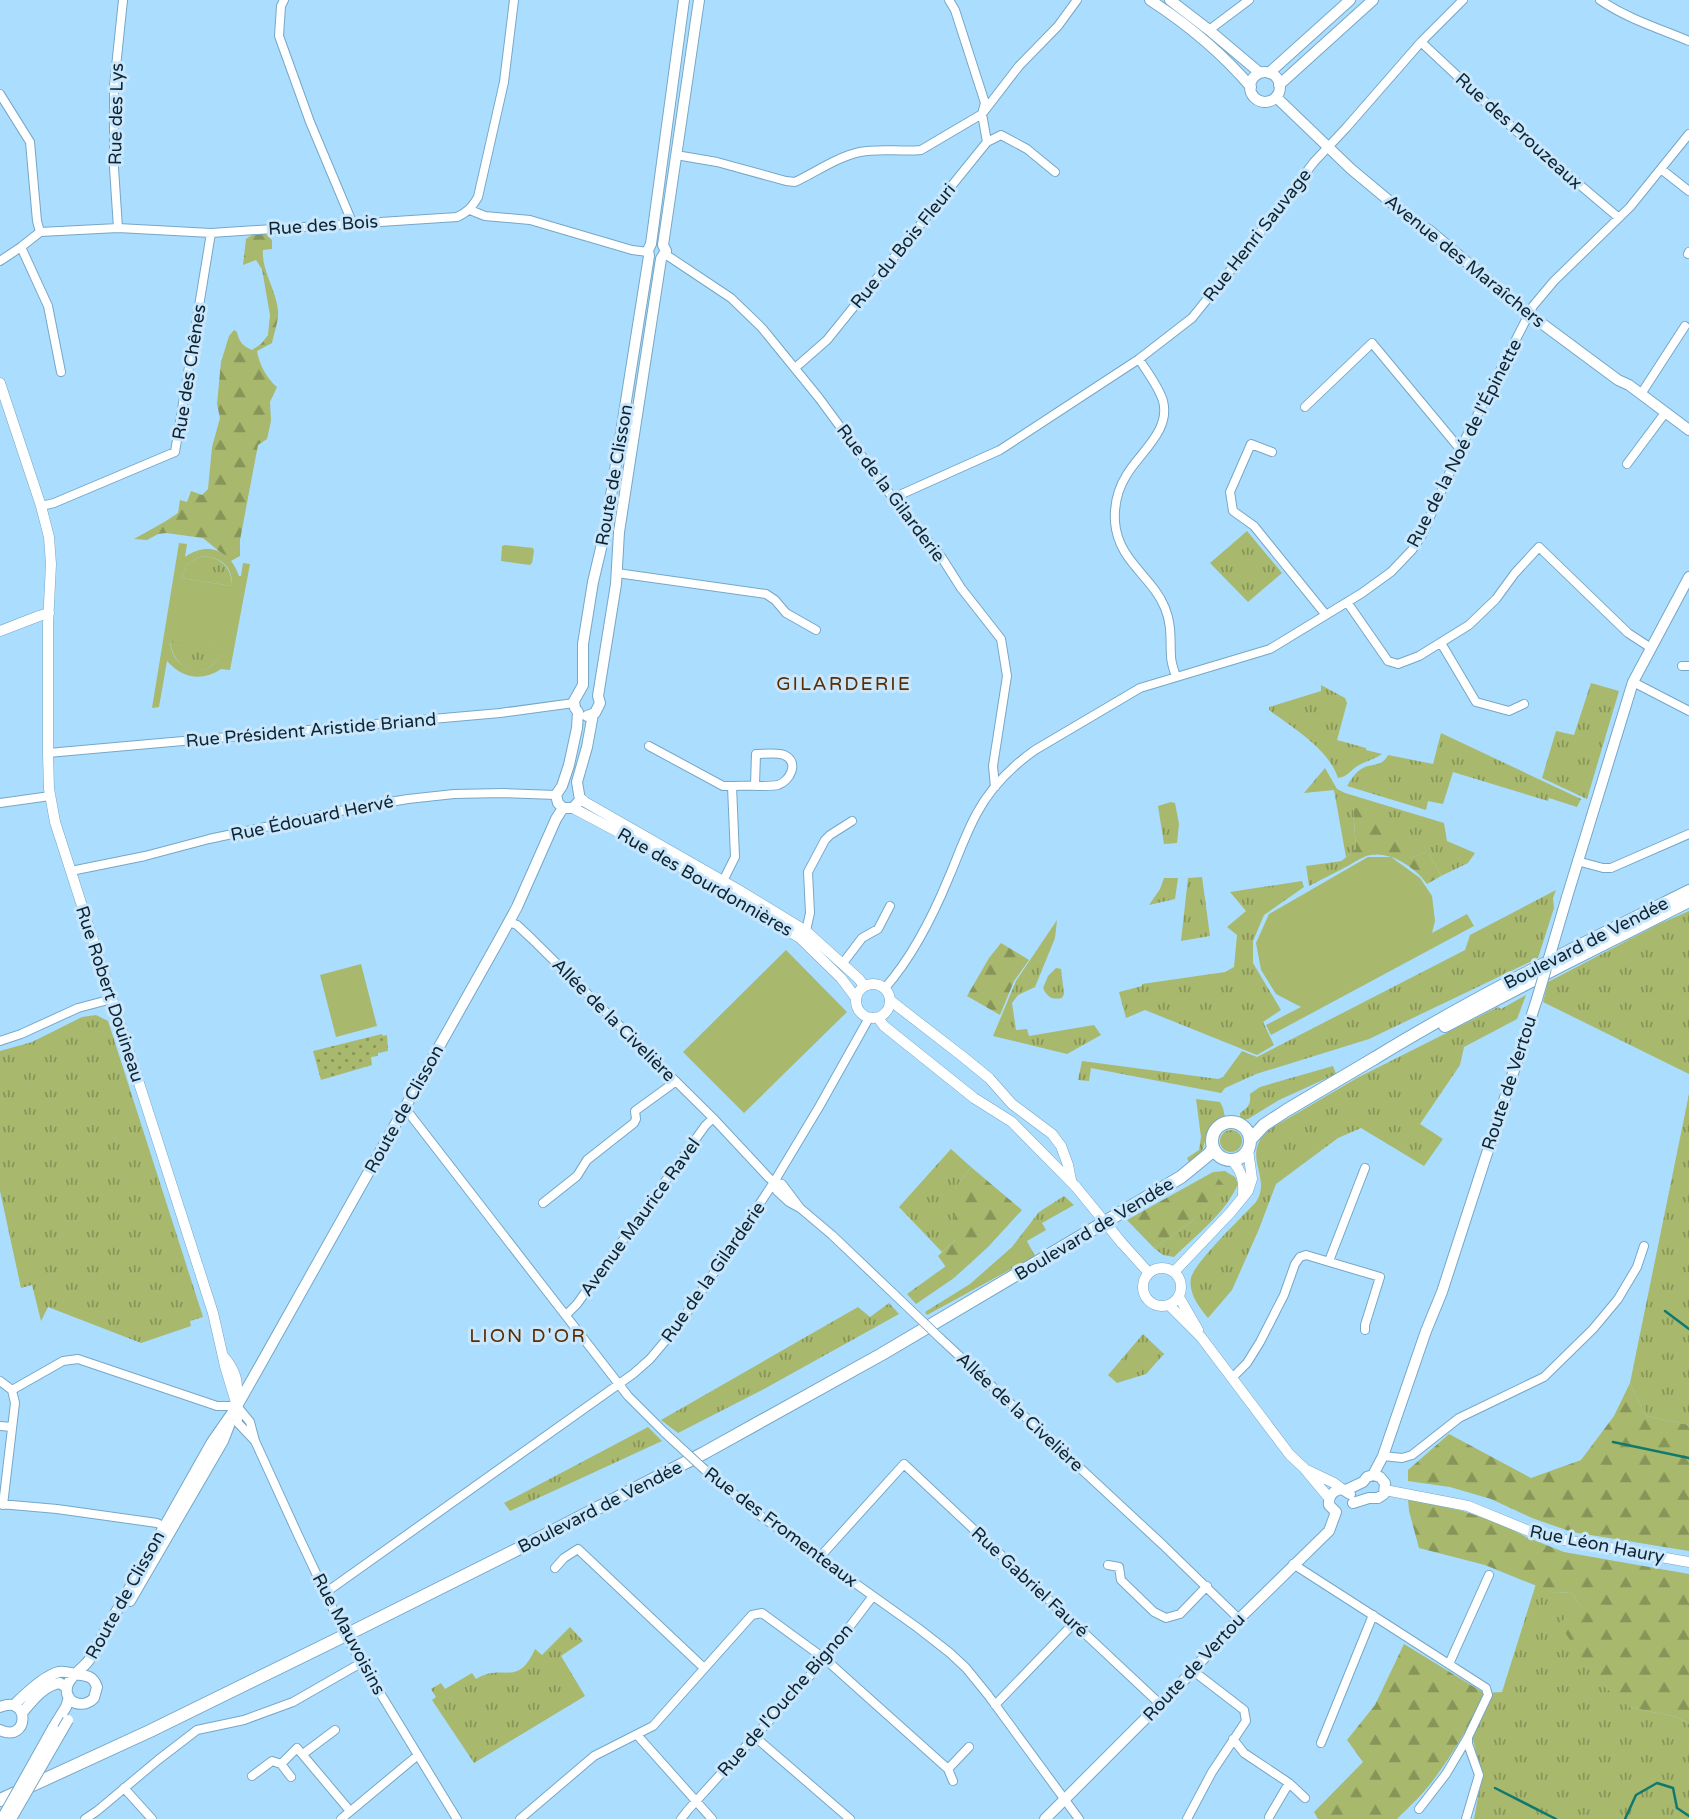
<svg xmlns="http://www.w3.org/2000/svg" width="1689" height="1819" viewBox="0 0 1689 1819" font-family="'Varela Round',sans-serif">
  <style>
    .grass { fill: url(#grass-tufts) }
    .forest { fill: url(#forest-firs) }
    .garden { fill: url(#garden-dots) }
    .pitch { fill: #a8b86c; fill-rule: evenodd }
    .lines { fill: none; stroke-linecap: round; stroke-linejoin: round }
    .stream { stroke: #10796e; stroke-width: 2.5 }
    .minor-casing { stroke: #76a7c7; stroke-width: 10 }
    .tertiary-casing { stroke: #76a7c7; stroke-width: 11 }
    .secondary-casing { stroke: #76a7c7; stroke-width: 12 }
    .primary-casing { stroke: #76a7c7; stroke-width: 14 }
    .trunk-casing { stroke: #76a7c7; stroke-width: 14 }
    .minor { stroke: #fff; stroke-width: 8 }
    .tertiary { stroke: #fff; stroke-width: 10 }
    .secondary { stroke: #fff; stroke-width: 10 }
    .primary { stroke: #fff; stroke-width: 12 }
    .trunk { stroke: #fff; stroke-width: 12 }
    .minor-bridge-casing { stroke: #76a7c7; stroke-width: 10; stroke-linecap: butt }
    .tertiary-bridge-casing { stroke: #76a7c7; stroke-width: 11; stroke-linecap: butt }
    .secondary-bridge-casing { stroke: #76a7c7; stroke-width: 12; stroke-linecap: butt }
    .minor-bridge { stroke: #fff; stroke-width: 8 }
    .tertiary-bridge { stroke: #fff; stroke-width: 10 }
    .secondary-bridge { stroke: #fff; stroke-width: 10 }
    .labels { text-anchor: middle; stroke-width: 6; stroke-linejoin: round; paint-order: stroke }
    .street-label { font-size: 18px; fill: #0f2330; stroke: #c9e7fc }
    .neighbourhood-label { font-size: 19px; letter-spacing: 2px; fill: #592e04; stroke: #c9e7fc }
  </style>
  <defs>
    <pattern id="grass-tufts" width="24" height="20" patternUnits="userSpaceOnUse" patternTransform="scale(1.75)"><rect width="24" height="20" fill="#a8b86c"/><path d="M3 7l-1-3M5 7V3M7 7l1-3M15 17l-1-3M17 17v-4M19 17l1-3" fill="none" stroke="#879559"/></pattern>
    <pattern id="forest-firs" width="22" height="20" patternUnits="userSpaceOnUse" patternTransform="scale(1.75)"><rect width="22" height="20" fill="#a8b86c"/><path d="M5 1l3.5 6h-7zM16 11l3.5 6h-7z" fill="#879559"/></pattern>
    <pattern id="garden-dots" width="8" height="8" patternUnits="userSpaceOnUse" patternTransform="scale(1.75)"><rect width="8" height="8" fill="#a8b86c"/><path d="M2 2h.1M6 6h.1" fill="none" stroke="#879559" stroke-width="1.8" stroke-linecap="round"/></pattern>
  </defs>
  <rect width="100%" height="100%" fill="#abddff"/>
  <path class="grass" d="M1247 531 1282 573 1248 602 1210 563Z
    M199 557C219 555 232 566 232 586L181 578 187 565Z
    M170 640 222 649C214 681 173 676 170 640Z
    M1591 683 1619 691 1587 799 1542 778 1556 731 1574 735Z
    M1321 685 1345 698 1347 703 1337 740 1366 748V750L1382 754C1375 759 1366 761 1359 765 1350 770 1348 777 1338 778 1328 748 1294 729 1269 710V707L1321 691Z
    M1441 733 1581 799 1577 807 1549 798 1548 801 1453 772 1443 804 1428 801 1426 810 1347 786C1351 780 1356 771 1363 768 1373 763 1382 767 1388 755L1433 764Z
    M1325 768 1337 789 1345 793 1444 823 1447 841 1475 853 1468 863 1441 876 1428 851 1410 858 1353 808 1356 850 1346 857 1334 790 1304 793Z
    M1171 802 1175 803 1179 824 1177 843 1164 844 1158 806Z
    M1342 861 1340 863 1344 868 1309 886 1306 866Z
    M1202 877 1210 936 1181 941 1188 878Z
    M1164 878H1178L1175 899 1149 905 1160 889Z
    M1302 881 1304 887 1264 915 1253 941V963L1281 1010 1263 1022 1274 1045 1257 1055 1145 1010 1126 1018 1119 992 1142 986V984L1225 972 1234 967 1237 935 1227 927 1246 911 1230 892Z
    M1556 890 1553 898 1554 908 1538 958 1369 1039 1256 1074 1225 1088 1221 1093 1091 1068 1089 1081 1078 1080 1082 1061 1218 1079 1223 1077 1242 1051 1257 1057 1465 950 1470 935Z
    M1689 911V1074L1543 1002 1548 982 1659 924Z
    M1057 920 1055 938 1035 987 1018 995 1012 1003 1016 1030 1027 1029 1029 1036 1094 1025 1101 1035 1067 1054 993 1036 1016 981Z
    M1056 968 1061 969 1064 994 1062 998C1052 1000 1047 997 1043 988L1048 976Z
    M1526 995 1517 1019 1464 1047 1460 1065 1420 1124 1443 1139 1424 1166 1361 1128 1338 1138 1276 1184 1259 1229 1232 1290 1208 1318C1199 1307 1188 1293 1191 1278 1194 1263 1243 1216 1256 1202 1270 1181 1249 1162 1259 1142 1261 1137 1266 1133 1270 1129L1357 1078 1498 1007 1501 1009Z
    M96 1015 108 1021 203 1317 190 1321 191 1326 141 1343 48 1307 41 1321 32 1285 21 1288 0 1191V1051L32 1042 82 1017Z
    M1333 1066 1336 1074 1279 1100 1248 1119 1243 1120 1240 1117V1113C1248 1107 1251 1105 1250 1094L1260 1087Z
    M1689 1094V1425L1646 1416 1630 1383Z
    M1196 1099 1220 1102 1223 1108 1225 1117 1211 1128 1206 1137 1202 1152 1190 1164 1187 1158 1199 1150 1201 1137Z
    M1220 1141a11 11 0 1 1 22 0a11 11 0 1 1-22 0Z
    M951 1149 971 1167 955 1188V1240L942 1252 899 1207Z
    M1225 1171 1235 1177 1238 1184C1225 1214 1196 1235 1174 1257L1163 1255 1154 1248 1191 1222 1226 1189 1213 1172Z
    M1064 1196 1074 1205 1042 1223 1046 1230 1027 1241 1035 1256 927 1315 925 1312 970 1284 1012 1247 1039 1212Z
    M946 1266 954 1278 916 1304 907 1294Z
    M889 1303 899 1314 764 1389 678 1433 661 1420 858 1307 870 1317Z
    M1143 1334 1164 1354 1146 1374 1117 1383 1108 1375Z
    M648 1427 662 1441 510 1511 504 1503Z
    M1536 1584 1554 1593 1571 1592 1581 1607 1629 1707 1677 1717 1689 1724V1819H1474L1482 1775 1473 1740 1463 1733 1484 1693 1502 1692Z
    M570 1627 583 1641 561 1656 585 1696 474 1763 432 1700 436 1697 431 1689 441 1683 445 1689 472 1673 476 1679C504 1662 517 1689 535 1649L542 1655Z"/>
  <path class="forest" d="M255 233 266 234 272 240V249L263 250C261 269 276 290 278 310 279 320 274 333 272 343L257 351C259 364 267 379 277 387L270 402 271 421 267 439 258 445 240 540V556L231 561 203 538 166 533 158 534 147 540 134 539 166 521 178 513 180 500 187 502 191 491 202 495 208 489 212 447 220 418 217 404 221 362 229 336 234 330 237 332C239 342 243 346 252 350L261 344 268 335 270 315 262 269 256 260 243 265 246 239Z
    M1353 807 1404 821 1410 858 1428 851 1441 876 1427 884C1414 866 1386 848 1364 857 1357 860 1350 865 1344 868L1339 863 1356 849Z
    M1001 943 1029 960 1014 981 1000 1015 967 996 989 958Z
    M971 1167 1022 1210 988 1247 954 1278 938 1256 955 1240V1188Z
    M1213 1172 1227 1189 1191 1222 1154 1248 1127 1220Z
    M1630 1383 1646 1416 1689 1425V1551L1572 1532 1532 1518 1491 1499 1450 1487 1408 1481V1470L1449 1434 1531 1478 1581 1460 1614 1416Z
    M1408 1499 1463 1511 1502 1524 1526 1537 1564 1552 1689 1574V1724L1677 1717 1629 1707 1596 1680 1559 1623 1581 1607 1571 1592 1554 1593 1485 1565 1419 1548 1409 1511Z
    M1404 1644 1484 1693C1473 1721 1452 1755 1434 1779 1424 1793 1410 1806 1397 1819H1318L1314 1812 1363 1762 1347 1740 1375 1705Z"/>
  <path class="garden" d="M382 1034 383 1036 387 1035 388 1051 378 1053V1056L371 1057 372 1065 321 1080 313 1051Z"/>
  <path class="pitch" d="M179 543 187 544 185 557C208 541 230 550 239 576H241L243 563 250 564 230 670 221 669C202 682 182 678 167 661L159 707 152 708ZM199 557C219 555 233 565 232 586L181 578 187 565ZM170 641 221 649C217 680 172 676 170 641Z
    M505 545 533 548 534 551 532 563 530 565 501 561 502 546Z
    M1368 857H1391L1420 878 1432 896 1435 921 1432 933 1467 914 1474 926 1271 1035 1266 1025 1301 1007 1276 994 1261 970 1256 943 1269 914Z
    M786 950 847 1012 744 1113 683 1052Z
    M361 964 377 1026 336 1037 320 975Z"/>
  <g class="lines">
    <path class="stream" d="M1665 1311 1689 1329
      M1613 1442 1689 1458
      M1495 1788 1556 1819
      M1625 1819 1636 1795 1657 1783 1673 1788 1677 1808 1689 1816"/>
    <g class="minor-casing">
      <path id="minor" d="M284 0 281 6 279 36 310 122 352 222
        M1600 0C1628 19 1658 28 1689 41
        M1209 30 1249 0
        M1421 42 1515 130 1619 218
        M0 94 30 142 37 221 40 232
        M987 142 1001 135 1027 149 1055 172
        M676 155 717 162 786 181 795 182C816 172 837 157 860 152 880 148 901 152 921 150L982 114 1019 66 1058 26 1077 0
        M1661 169 1689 191
        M470 210 485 216 530 220 632 250 648 252
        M118 228 114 168V86L123 0
        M21 247 48 306 61 372
        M665 254 731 298 762 328 819 398 886 489 942 558 961 588 1001 639 1007 676 993 766 995 787
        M1688 254 1689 252
        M0 261 21 247 40 232 118 228 211 233 457 217C468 212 472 207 478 197L504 82 514 0
        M1139 359C1147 372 1159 387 1163 401 1171 431 1139 453 1126 476 1118 489 1114 506 1115 522 1118 561 1152 576 1165 608 1172 625 1170 639 1171 656 1171 663 1174 670 1176 677
        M795 368 827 340 987 142 982 114 985 103 955 10 949 0
        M1641 394 1685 326
        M1305 407 1372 343 1460 449
        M1272 452 1251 444 1230 492 1233 511 1254 526 1326 615
        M1627 464 1665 413
        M893 498 1000 450 1139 359 1192 318 1242 256 1314 162 1346 128 1421 42 1463 0
        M41 506 54 503 175 452 211 233
        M617 573 766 594 775 600 786 613 816 630
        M1347 602 1388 661 1398 664 1419 656 1469 625 1496 599 1515 573 1539 547 1628 633 1651 648
        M1441 643 1476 702 1509 711 1524 704
        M1682 666H1689
        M1633 682 1689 711
        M649 746 723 786H732
        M48 753 500 713 574 703
        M0 803 50 796
        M1577 861 1603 868H1611L1689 834
        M71 871 145 856 209 839 359 807 408 799 454 794 503 793 556 795
        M723 881 735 857 732 786C742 785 770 787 778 785 790 781 800 762 784 755 777 752 764 754 756 754L755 785
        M509 922 517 925 532 939 713 1118 769 1178 774 1182 782 1184 800 1208
        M806 931 810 913 808 872 825 840 830 835 852 821
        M843 963 862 938 878 929 890 906
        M885 988C913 956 933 916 949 877 958 856 966 833 977 813 991 787 1011 767 1035 750L1140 688 1270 649 1362 593 1391 572 1412 550 1422 535 1460 449 1533 306 1554 281 1630 207 1689 134
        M0 1041 21 1034 78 1008 112 999
        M405 1108 628 1396 665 1433
        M774 1182 777 1191 789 1202 800 1208 832 1235 895 1295
        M543 1203 577 1176 587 1160 634 1123 636 1119 635 1111 675 1082
        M1329 1261 1365 1168
        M566 1315 577 1304 705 1126 713 1118
        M940 1338 1163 1545 1239 1619
        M1233 1377 1247 1363 1260 1342 1284 1295 1295 1264 1300 1257 1306 1255 1380 1277 1365 1325V1330
        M0 1381 12 1390
        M12 1390 63 1361 78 1359 217 1406H237
        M237 1406 250 1422 255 1441 298 1535 341 1626
        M237 1406 238 1423 255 1441
        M0 1426 12 1427
        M1383 1456 1402 1458 1412 1455 1459 1418 1544 1377 1593 1329 1618 1299 1637 1267 1644 1246
        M704 1469 758 1514 918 1628 950 1653 966 1668 988 1695 1079 1819
        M0 1504 57 1509 157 1523 163 1526
        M3 1505 15 1403 12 1390
        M819 1558 904 1464 1160 1704
        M1293 1564 1486 1688 1488 1695 1468 1737V1744L1479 1775 1466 1819
        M1108 1565 1119 1567 1121 1580 1154 1612 1166 1618 1180 1614 1207 1586
        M555 1568 564 1558 578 1549 704 1668
        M325 1593 633 1374 650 1359 677 1327 726 1255 774 1182 819 1107 869 1018
        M352 1647 457 1819
        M1449 1664 1489 1575
        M995 1705 1074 1623
        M638 1736 712 1819
        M755 1737 850 1819
        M1233 1739 1244 1753 1289 1783 1305 1798
        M1321 1743 1373 1615
        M303 1754 335 1730
        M281 1764 297 1748 350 1811
        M948 1769 969 1747
        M252 1776 272 1761 281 1764 291 1777
        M124 1788 152 1819
        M1419 1809 1446 1774 1468 1737
        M1269 1817 1289 1783
        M85 1819 97 1811 158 1760 197 1730 244 1720 293 1702 361 1663
        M341 1819 418 1755
        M520 1819 594 1756 653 1726 752 1615 762 1613 825 1659 948 1769 953 1781
        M681 1819 688 1810 825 1659 873 1596
        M1187 1819 1212 1772 1246 1721 1244 1710 1192 1670"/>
    </g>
    <g class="tertiary-casing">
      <path id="tertiary" d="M0 383 41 506 49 537 51 564 48 624V753L49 789 55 822 213 1313 225 1366 237 1406
        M0 631 39 616 49 613
        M580 798 585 802 737 889 806 931 859 979 864 986
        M573 808 652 850 800 938 841 978 856 998
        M856 1001a17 17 0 1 1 34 0a17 17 0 1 1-34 0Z
        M891 1001 962 1056 989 1078 1012 1104 1052 1134 1061 1146 1068 1165 1071 1180
        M878 1018 884 1026 974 1098 1012 1122 1076 1187
        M1232 1160C1242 1172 1244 1180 1243 1195
        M1121 1242 1149 1273
        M1143 1287a19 19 0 1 1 38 0a19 19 0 1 1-38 0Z
        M1174 1272 1230 1213 1248 1191 1252 1179 1248 1150
        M1179 1297 1198 1330
        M1169 1305 1201 1337 1290 1455 1304 1468 1329 1498
        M224 1357C235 1370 238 1380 237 1397
        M1307 1470 1334 1483 1342 1489
        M1385 1490 1468 1506 1529 1531 1548 1537 1689 1562"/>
    </g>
    <g class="secondary-casing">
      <path id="secondary" d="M1150 0C1187 24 1222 53 1251 87
        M1170 0 1209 30 1260 73
        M1250 87a15 15 0 1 1 30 0a15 15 0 1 1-30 0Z
        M1269 73 1350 0
        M1279 85 1373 0
        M1276 97 1351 169 1417 224 1429 230 1517 305 1618 380 1629 385 1689 430
        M593 714 587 747 577 782 580 800 573 808H563L558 803 556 795 562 786 569 765 577 728 578 712 575 708 574 701 583 685V644L593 582 606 527 649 256 648 250 651 244 684 0
        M587 716 595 713 600 703 598 696 616 584 619 532 661 259 666 251 663 245 699 0
        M1567 897 1633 682 1689 577
        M1346 1490 1363 1482 1367 1477 1373 1475 1383 1456 1426 1331 1442 1292 1537 999
        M1353 1503 1369 1498H1378L1384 1494 1385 1483 1380 1477 1373 1475
        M1336 1512 1329 1505C1328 1496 1333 1490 1342 1489L1350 1494
        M130 1601 223 1441 230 1423
        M14 1705C24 1695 45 1675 59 1672 65 1671 70 1673 75 1674 86 1676 93 1675 97 1687L94 1698C84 1709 64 1704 67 1687 69 1676 83 1669 89 1660L212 1442 237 1406 258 1369 499 940 517 907 556 819 563 808
        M0 1707C31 1694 29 1744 0 1730
        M22 1713C32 1701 44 1685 60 1683L67 1688
        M53 1728 66 1707 69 1697
        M1045 1819 1185 1679 1239 1619 1329 1531 1336 1512"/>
    </g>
    <g class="primary-casing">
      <path id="primary" d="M1212 1141a19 19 0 1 1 38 0a19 19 0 1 1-38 0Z
        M1250 1140 1264 1125 1287 1110 1375 1058
        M0 1800 150 1731 358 1629 524 1546 704 1453 882 1354 1181 1177 1209 1154 1213 1148"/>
    </g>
    <g class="trunk-casing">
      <path id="trunk" d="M1445 1026 1564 964 1689 901
        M1375 1058C1476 996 1583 944 1689 891"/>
    </g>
    <use href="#minor" class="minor"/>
    <use href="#tertiary" class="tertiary"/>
    <use href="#secondary" class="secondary"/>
    <use href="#primary" class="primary"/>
    <use href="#trunk" class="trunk"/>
    <g class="minor-bridge-casing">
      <path id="minor-bridge" d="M895 1295 940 1338
        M665 1433 704 1469
        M341 1626 352 1647"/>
    </g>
    <g class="tertiary-bridge-casing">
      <path id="tertiary-bridge" d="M1076 1187 1121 1242"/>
    </g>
    <g class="secondary-bridge-casing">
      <path id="secondary-bridge" d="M1537 999 1567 897
        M2 1819 53 1728
        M11 1819 68 1720"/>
    </g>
    <use href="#minor-bridge" class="minor-bridge"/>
    <use href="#tertiary-bridge" class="tertiary-bridge"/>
    <use href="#secondary-bridge" class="secondary-bridge"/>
  </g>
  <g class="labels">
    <g class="street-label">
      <text transform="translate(116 114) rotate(-89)" y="6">Rue des Lys</text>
      <text transform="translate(1519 131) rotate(42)" y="6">Rue des Prouzeaux</text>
      <text transform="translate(323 225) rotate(-4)" y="6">Rue des Bois</text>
      <text transform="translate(1257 235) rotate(-52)" y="6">Rue Henri Sauvage</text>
      <text transform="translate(903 246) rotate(-51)" y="6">Rue du Bois Fleuri</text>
      <text transform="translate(1465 261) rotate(39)" y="6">Avenue des Maraîchers</text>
      <text transform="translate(189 372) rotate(-81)" y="6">Rue des Chênes</text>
      <text transform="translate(1464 443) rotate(-63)" y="6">Rue de la Noé de l'Épinette</text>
      <text transform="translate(614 475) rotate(-80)" y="6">Route de Clisson</text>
      <text transform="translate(891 493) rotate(53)" y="6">Rue de la Gilarderie</text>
      <text transform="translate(311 730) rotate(-5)" y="6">Rue Président Aristide Briand</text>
      <text transform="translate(312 818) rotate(-12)" y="6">Rue Édouard Hervé</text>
      <text transform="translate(705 882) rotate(30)" y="6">Rue des Bourdonnières</text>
      <text transform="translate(1586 943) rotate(-27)" y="6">Boulevard de Vendée</text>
      <text transform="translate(110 994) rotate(72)" y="6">Rue Robert Douineau</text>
      <text transform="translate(614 1020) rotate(45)" y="6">Allée de la Civelière</text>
      <text transform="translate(1509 1083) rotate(-72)" y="6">Route de Vertou</text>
      <text transform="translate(404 1109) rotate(-61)" y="6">Route de Clisson</text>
      <text transform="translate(640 1217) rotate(-54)" y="6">Avenue Maurice Ravel</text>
      <text transform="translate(1094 1229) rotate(-31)" y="6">Boulevard de Vendée</text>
      <text transform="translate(713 1272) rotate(-55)" y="6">Rue de la Gilarderie</text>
      <text transform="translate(1020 1412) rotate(43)" y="6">Allée de la Civelière</text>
      <text transform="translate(600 1507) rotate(-27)" y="6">Boulevard de Vendée</text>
      <text transform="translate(781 1527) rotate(37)" y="6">Rue des Fromenteaux</text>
      <text transform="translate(1597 1544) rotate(11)" y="6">Rue Léon Haury</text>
      <text transform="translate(1030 1582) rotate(43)" y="6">Rue Gabriel Fauré</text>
      <text transform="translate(125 1595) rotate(-61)" y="6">Route de Clisson</text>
      <text transform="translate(349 1634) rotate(62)" y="6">Rue Mauvoisins</text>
      <text transform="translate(1194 1667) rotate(-47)" y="6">Route de Vertou</text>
      <text transform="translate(785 1700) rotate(-49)" y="6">Rue de l'Ouche Bignon</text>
    </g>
    <g class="neighbourhood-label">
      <text x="844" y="690">GILARDERIE</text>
      <text x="528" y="1342">LION D'OR</text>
    </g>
  </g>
</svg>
